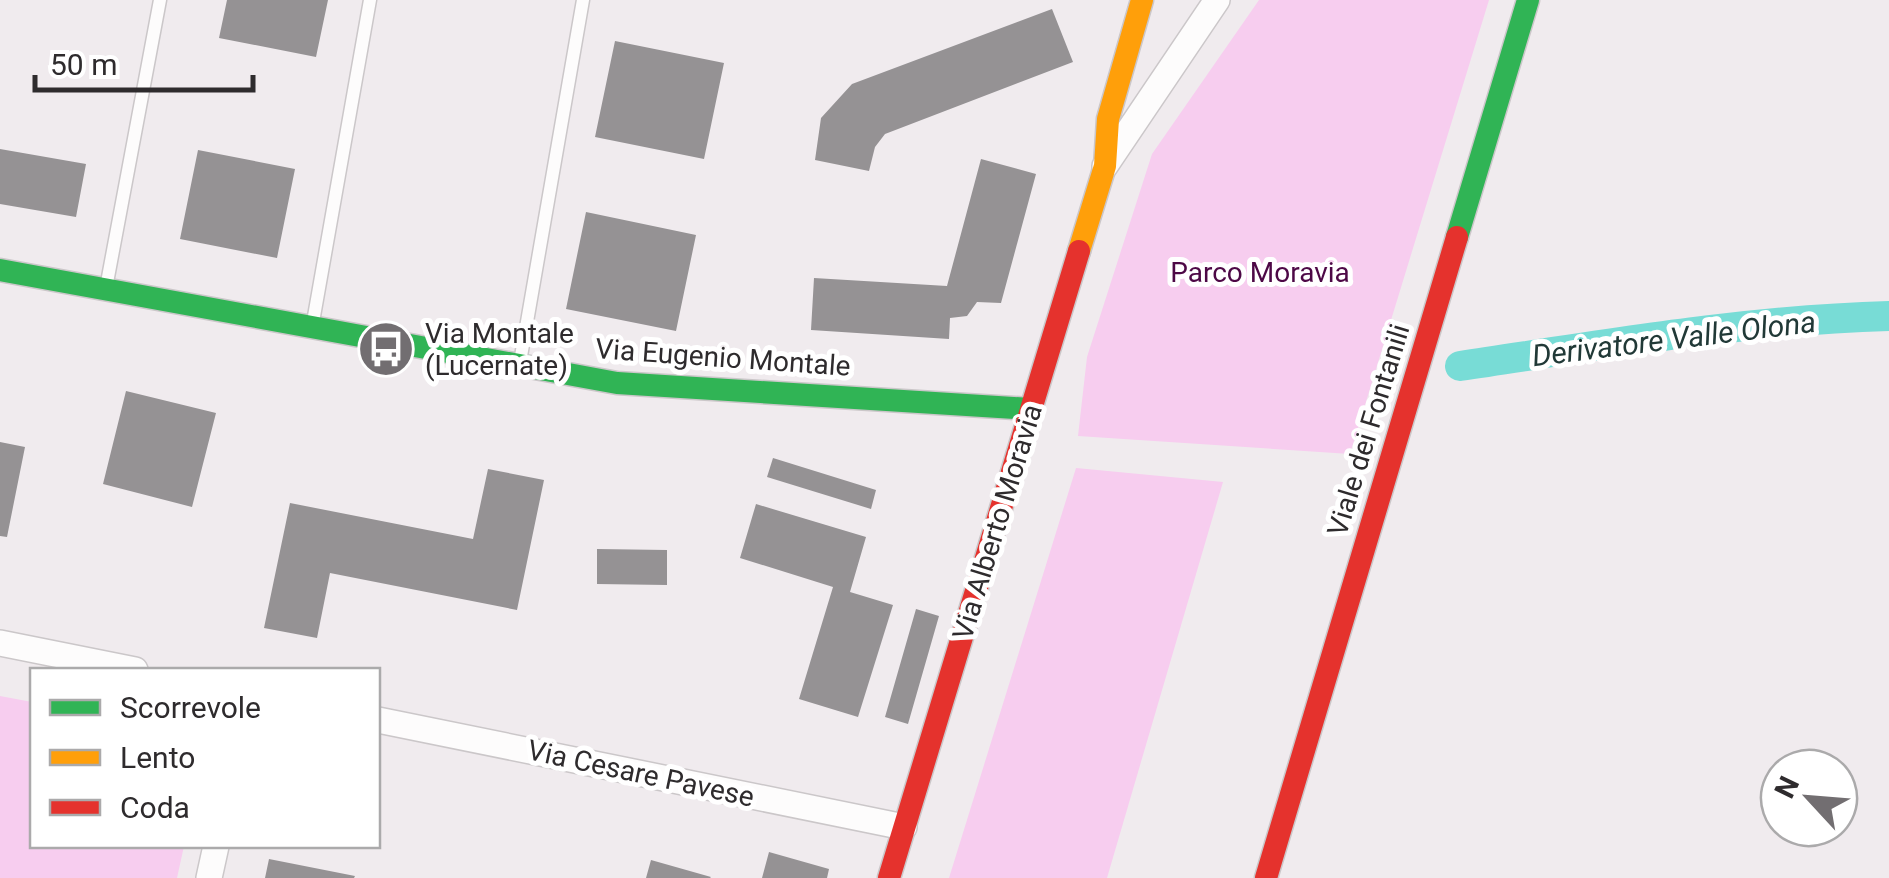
<svg xmlns="http://www.w3.org/2000/svg" width="1889" height="878" viewBox="0 0 1889 878" font-family="Roboto,sans-serif">
  <style>
    .green { fill: #f7cdef }
    .lines { fill: none; stroke-linecap: round; stroke-linejoin: round }
    .canal { stroke: #78dcd6; stroke-width: 30 }
    .building { fill: #959294 }
    .lane-casing { stroke: #cbc7c9; stroke-width: 15 }
    .street-casing { stroke: #cbc7c9; stroke-width: 28 }
    .fast-casing { stroke: #cbc7c9; stroke-width: 25 }
    .slow-casing { stroke: #cbc7c9; stroke-width: 25 }
    .jam-casing { stroke: #cbc7c9; stroke-width: 25 }
    .lane { stroke: #fdfcfc; stroke-width: 12 }
    .street { stroke: #fdfcfc; stroke-width: 25 }
    .fast { stroke: #30b455; stroke-width: 22 }
    .slow { stroke: #ff9f0a; stroke-width: 22 }
    .jam { stroke: #e5322d; stroke-width: 22 }
    .labels { text-anchor: middle; stroke-width: 10; stroke-linejoin: round; paint-order: stroke }
    .park-label { font-size: 28px; fill: #4d0846; stroke: #fff }
    .poi-label { font-size: 28px; fill: #2e2b2d; stroke: #fff; text-anchor: start }
    .street-label { font-size: 28px; fill: #2e2b2d; stroke: #fff }
    .water-label { font-size: 30px; font-style: italic; fill: #213937; stroke: #fff }
  </style>
  <rect width="100%" height="100%" fill="#f0ebee"/>
  <path class="green" d="M1259 0H1489L1350 454 1078 436 1087 357 1152 154Z
    M1076 468 1223 482 1107 878H949Z
    M0 696 32 702V846H184L177 878H0Z"/>
  <g class="lines">
    <path class="canal" d="M1460 366C1602 345 1745 320 1889 316"/>
  </g>
  <path class="building" d="M227 0H328L316 57 219 38Z
    M1052 9 1073 62 885 134 875 147 869 171 815 160 821 118 852 84Z
    M615 41 724 63 704 159 595 137Z
    M0 149 86 164 76 217 0 204Z
    M198 150 295 169 277 258 180 239Z
    M981 159 1036 174 1001 303 977 302 967 316 950 318 949 339 811 330 814 278 947 286Z
    M586 212 696 235 676 331 566 309Z
    M126 391 216 413 192 507 103 484Z
    M0 442 25 447 7 537 0 536Z
    M773 458 876 490 871 509 767 477Z
    M488 469 544 480 517 610 330 573 317 638 264 628 290 503 473 539Z
    M756 504 866 537 850 592 893 605 858 717 799 699 833 587 740 558Z
    M597 549 667 550V585L597 584Z
    M916 609 939 616 908 724 885 717Z
    M769 852 829 869 827 878H762Z
    M269 859 355 876 354 878H265Z
    M651 860 711 877 710 878H646Z"/>
  <g class="lines">
    <g class="lane-casing">
      <path id="lane" d="M106 288 160 0
        M313 322 370 0
        M520 362 583 0"/>
    </g>
    <g class="street-casing">
      <path id="street" d="M1105 166 1217 0
        M0 643 135 670
        M378 720 904 827
        M209 878 216 846"/>
    </g>
    <g class="fast-casing">
      <path id="fast" d="M1457 237 1528 0
        M0 270 617 383 1031 409"/>
    </g>
    <g class="slow-casing">
      <path id="slow" d="M1079 251 1105 166 1108 119 1142 0"/>
    </g>
    <g class="jam-casing">
      <path id="jam" d="M889 878 1079 251
        M1266 878 1457 237"/>
    </g>
    <use href="#lane" class="lane"/>
    <use href="#street" class="street"/>
    <use href="#fast" class="fast"/>
    <use href="#slow" class="slow"/>
    <use href="#jam" class="jam"/>
  </g>
  <defs>
    <g id="bus-disc" transform="scale(2.875)"><circle r="9.5" fill="#726e71" stroke="#fff"/><path d="M-5-6H5V4H4V6H2V4H-2V6H-4V4H-5ZM-3.5-4V0h7V-4ZM-3.5 1.2v1.5H-2V1.2ZM2 1.2v1.5H3.5V1.2Z" fill="#fff"/></g>
  </defs>
  <g fill-rule="evenodd">
    <use href="#bus-disc" x="386" y="349"/>
  </g>
  <g class="labels">
    <g class="park-label">
      <text x="1260" y="282">Parco Moravia</text>
    </g>
    <g class="poi-label">
      <text x="425" y="343">Via Montale<tspan x="425" dy="32">(Lucernate)</tspan></text>
    </g>
    <g class="street-label">
      <text transform="translate(723 357) rotate(4)" y="10">Via Eugenio Montale</text>
      <text transform="translate(1368 430) rotate(-73)" y="10">Viale dei Fontanili</text>
      <text transform="translate(997 522) rotate(-73)" y="10">Via Alberto Moravia</text>
      <text transform="translate(641 773) rotate(12)" y="10">Via Cesare Pavese</text>
    </g>
    <g class="water-label">
      <text transform="translate(1674 339) rotate(-7)" y="10">Derivatore Valle Olona</text>
    </g>
  </g>
  <rect x="30" y="668" width="350" height="180" fill="#ffffff" stroke="#abaaab" stroke-width="2.5"/>
  <rect x="50" y="700" width="50" height="15" fill="#30b455" stroke="#abaaab" stroke-width="2.5"/>
  <text x="120" y="718" font-size="30" fill="#2e2b2d">Scorrevole</text>
  <rect x="50" y="750" width="50" height="15" fill="#ff9f0a" stroke="#abaaab" stroke-width="2.5"/>
  <text x="120" y="768" font-size="30" fill="#2e2b2d">Lento</text>
  <rect x="50" y="800" width="50" height="15" fill="#e5322d" stroke="#abaaab" stroke-width="2.5"/>
  <text x="120" y="818" font-size="30" fill="#2e2b2d">Coda</text>
  <g transform="translate(1809 798) rotate(296)"><circle r="48" fill="#ffffff" stroke="#abaaab" stroke-width="2.5"/>
  <path d="M0-8L18 38L0 25L-18 38Z" fill="#726e71"/>
  <text y="-15" font-size="28" font-weight="bold" text-anchor="middle" fill="#2e2b2d">N</text>
  </g>
  <path d="M35 75v15h218v-15" fill="none" stroke="#2e2b2d" stroke-width="5"/>
  <text x="50" y="75" font-size="30" fill="#2e2b2d" stroke="#ffffff" stroke-width="8" paint-order="stroke">50 m</text>
</svg>
